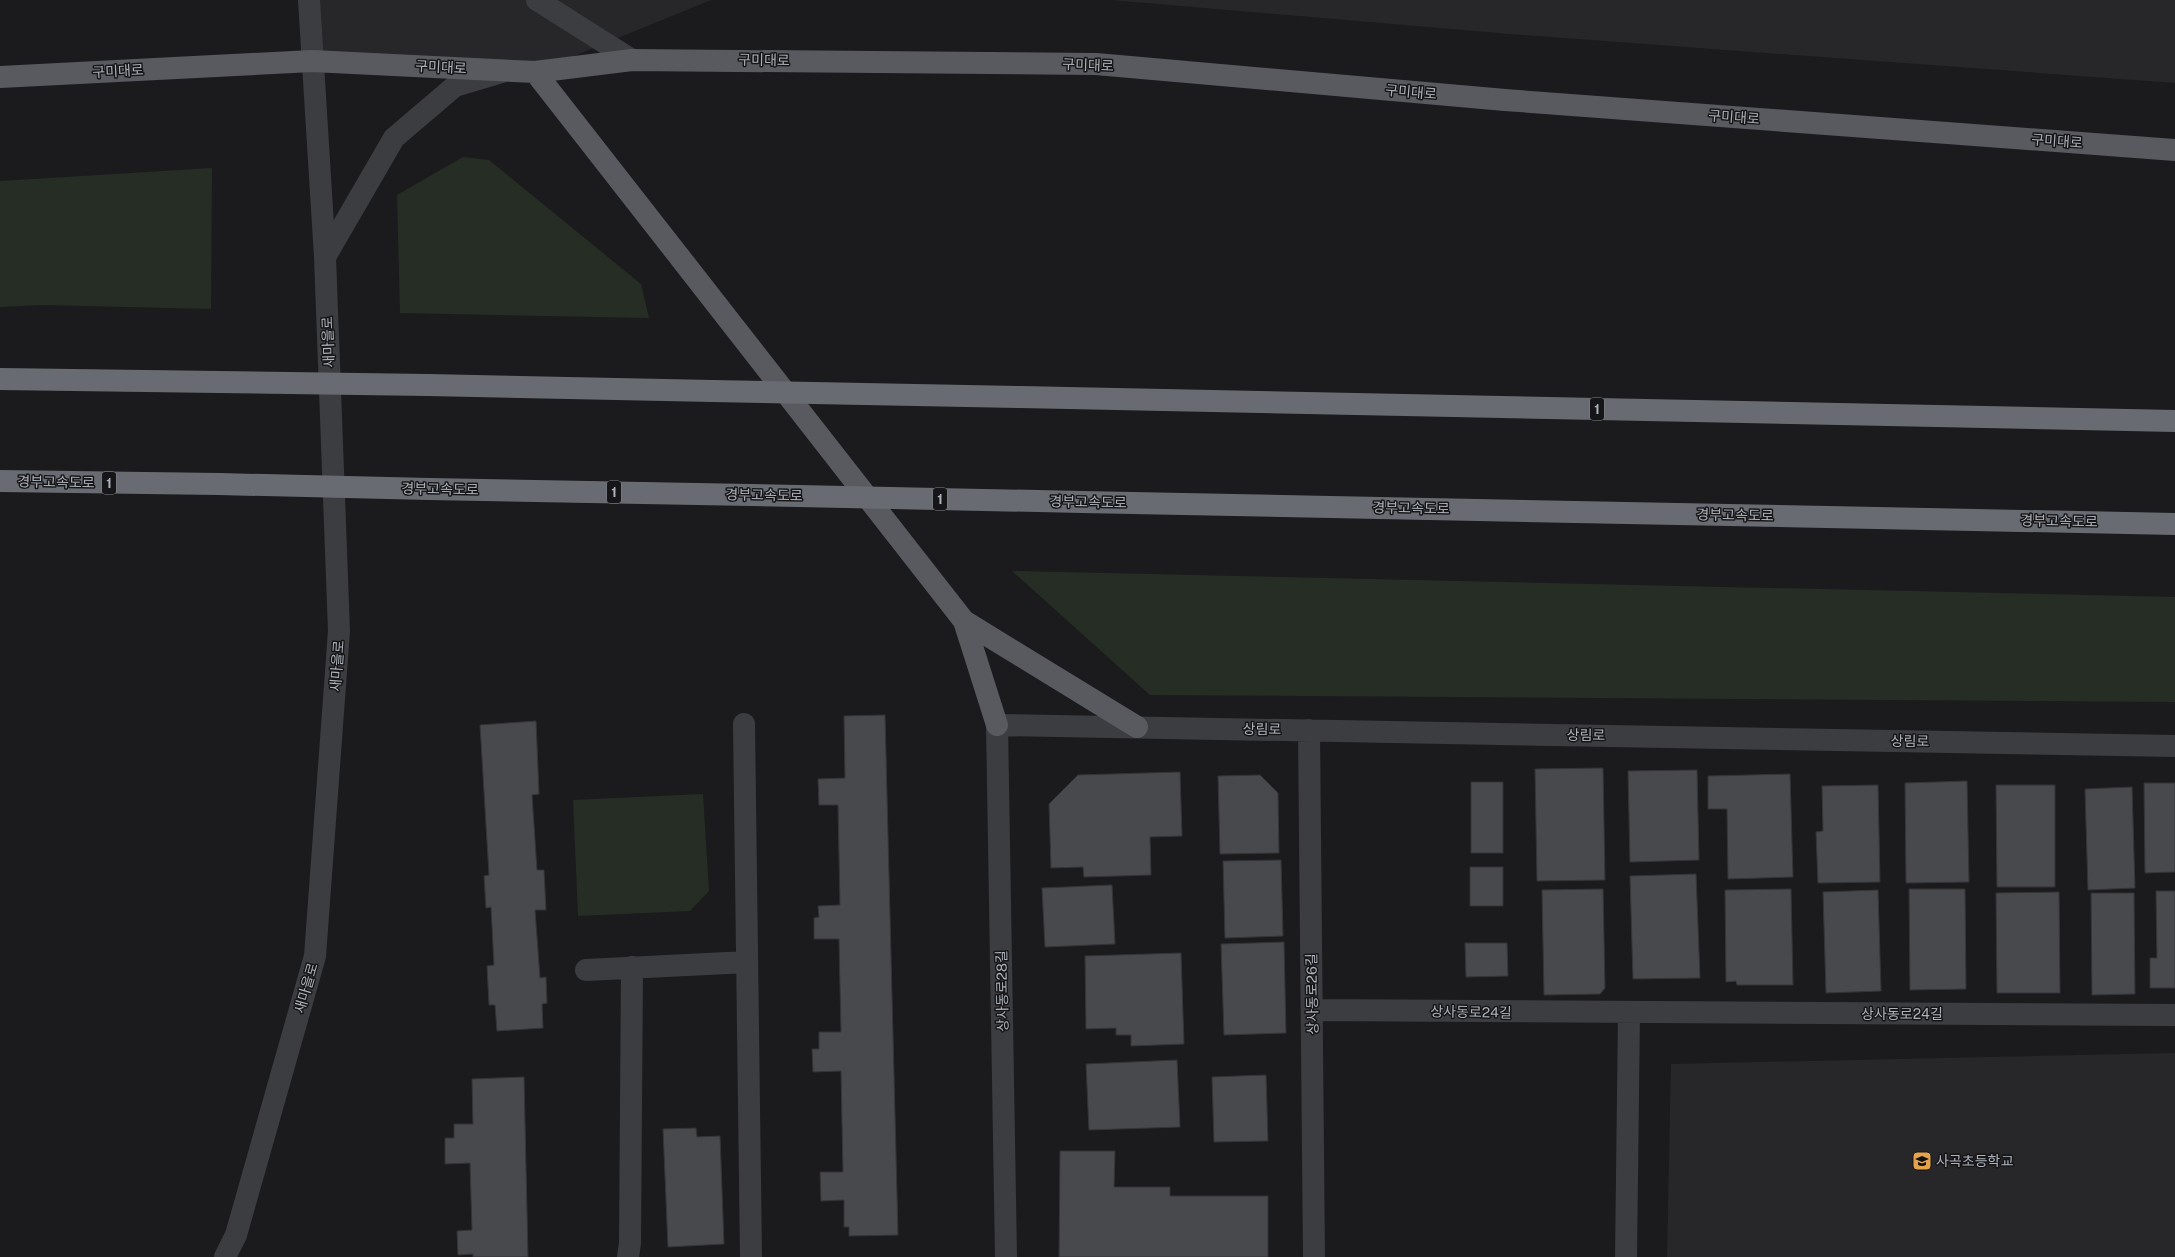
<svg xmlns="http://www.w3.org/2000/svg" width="2175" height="1257" viewBox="0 0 2175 1257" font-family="'Public Sans','Noto Sans KR',sans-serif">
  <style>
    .built { fill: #27272a }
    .green { fill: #252d25 }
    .building { fill: #48494d; stroke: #353538 }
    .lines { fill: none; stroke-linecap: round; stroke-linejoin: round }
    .minor { stroke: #3c3d41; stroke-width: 22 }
    .major { stroke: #585a60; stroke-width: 22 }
    .highway { stroke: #686c72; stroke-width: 22 }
    .highway-bridge { stroke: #686c72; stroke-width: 22 }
    .labels { text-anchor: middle; stroke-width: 3; stroke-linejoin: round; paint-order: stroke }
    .shield { fill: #161618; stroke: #80848a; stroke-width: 1 }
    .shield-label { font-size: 13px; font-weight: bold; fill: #aeb3bb }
    .street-label { font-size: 14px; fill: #aeb3bb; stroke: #161618 }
    .poi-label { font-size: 14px; fill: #aeb3bb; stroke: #161618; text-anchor: start }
  </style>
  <rect width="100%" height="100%" fill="#1b1b1d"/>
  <path class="built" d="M309 0H711L535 72 312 61Z
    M1111 0H2175V83L1510 34Z
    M2175 1053V1257H1667L1671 1064Z"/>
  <path class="green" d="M463 157 489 160 641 284 649 318 400 313 397 195Z
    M212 168 211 309 43 305 0 307V181Z
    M1012 571 2175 597V702L1150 695Z
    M703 794 709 891 690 911 578 916 573 800Z"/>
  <path class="building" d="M885 715 898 1235 849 1236V1227H844V1200L821 1201 820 1172H843L841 1071 813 1072 812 1049H819V1032H841L839 939H814V918L819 917 818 906 840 905 838 805H819L818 779 845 778 844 716Z
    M536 721 539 794 532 795 537 870H544L546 910H535L540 978 546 977 547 1003 542 1004 543 1028 497 1031 495 1005H489L487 966 494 965 491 907 486 908 484 876 489 875 480 725Z
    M1603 768 1605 880 1537 881 1535 769Z
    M1697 770 1699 860 1630 862 1628 771Z
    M1180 772 1182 836 1150 837 1151 875 1084 877 1083 867 1051 868 1049 804 1078 775Z
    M1790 774 1793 877 1728 879 1727 809H1708V776Z
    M1260 775 1278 793 1279 853 1220 854 1218 776Z
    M1967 781 1969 882 1906 883 1905 783Z
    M1471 782H1503V853H1471Z
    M2144 783H2175V872L2145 873Z
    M1878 785 1880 882 1818 883 1816 832 1823 831 1822 786Z
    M1996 785H2055V887H1997Z
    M2132 787 2135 888 2088 890 2085 789Z
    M1281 860 1283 936 1225 938 1223 861Z
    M1470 867H1503V906H1470Z
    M1696 874 1700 978 1633 979 1630 876Z
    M1112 885 1115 944 1045 947 1042 888Z
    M1603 889 1605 988 1600 994 1544 995 1542 890Z
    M1791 889 1793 985H1737L1736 981 1726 982 1725 890Z
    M1909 889H1965L1966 989 1910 990Z
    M1878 890 1881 991 1826 993 1823 892Z
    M2156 891H2175V988H2150V958H2157Z
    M2059 892 2060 993H1997L1996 893Z
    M2091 893H2134L2135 994 2092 995Z
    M1284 942 1286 1033 1224 1035 1221 944Z
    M1465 943H1507L1508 976 1466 977Z
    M1181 953 1184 1044 1131 1046V1035H1116V1028L1086 1029 1085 956Z
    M1177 1060 1180 1127 1089 1130 1086 1064Z
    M1266 1075 1268 1141 1214 1142 1212 1077Z
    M524 1077 528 1257H473V1254L458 1255 457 1231 472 1230 470 1163 445 1164V1138H454V1124H473L472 1079Z
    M696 1128 697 1137 720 1136 724 1244 668 1247 663 1129Z
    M1060 1151H1115L1114 1187H1170V1196H1268V1257H1059Z"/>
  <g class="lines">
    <path class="minor" d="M537 0 632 60
      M325 257 394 138 455 86 502 72
      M744 724 751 1257
      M1309 730 1314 1257
      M586 970 747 962
      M1313 1010 2175 1015
      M225 1257 236 1235 315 956 339 631 325 257 309 0
      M628 1257 630 1243 632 967
      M1006 1257 997 725 2175 746
      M1626 1257 1629 1013"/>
    <path class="major" d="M535 72 964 621 997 725
      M0 77 312 61 535 72 632 60 1096 64 1505 100 2175 150
      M964 621 1137 727"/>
    <path class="highway" d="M0 379 218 382
      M428 385 712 391
      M1020 397 2175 421
      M0 481 219 484
      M429 489 798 496
      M1082 502 2175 524"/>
    <path class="highway-bridge" d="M218 382 428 385
      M712 391 1020 397
      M219 484 429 489
      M798 496 1082 502"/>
  </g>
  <defs>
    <g id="school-square" transform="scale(1)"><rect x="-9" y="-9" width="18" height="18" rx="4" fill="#e5a44a" stroke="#161618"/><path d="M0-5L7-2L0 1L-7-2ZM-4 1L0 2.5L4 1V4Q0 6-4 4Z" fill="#111"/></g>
  </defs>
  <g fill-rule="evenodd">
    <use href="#school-square" x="1922" y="1161"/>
  </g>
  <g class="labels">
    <g class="shield">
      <rect x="1590" y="398" width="14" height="22" rx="3"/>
      <rect x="102" y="472" width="14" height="22" rx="3"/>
      <rect x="607" y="481" width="14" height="22" rx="3"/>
      <rect x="933" y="488" width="14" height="22" rx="3"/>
    </g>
    <g class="shield-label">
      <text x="1597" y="414">1</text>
      <text x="109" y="488">1</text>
      <text x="614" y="497">1</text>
      <text x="940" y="504">1</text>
    </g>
    <g class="street-label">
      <text transform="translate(764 60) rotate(1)" y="5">구미대로</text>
      <text transform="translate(1088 65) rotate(2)" y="5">구미대로</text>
      <text transform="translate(441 67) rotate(3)" y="5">구미대로</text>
      <text transform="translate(118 71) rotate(-3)" y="5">구미대로</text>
      <text transform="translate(1411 92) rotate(5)" y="5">구미대로</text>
      <text transform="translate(1734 117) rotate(4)" y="5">구미대로</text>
      <text transform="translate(2057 141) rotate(4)" y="5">구미대로</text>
      <text transform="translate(328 342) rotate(-92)" y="5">새마을로</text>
      <text transform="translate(56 482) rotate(1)" y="5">경부고속도로</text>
      <text transform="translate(440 489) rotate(1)" y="5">경부고속도로</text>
      <text transform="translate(764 495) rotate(1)" y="5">경부고속도로</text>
      <text transform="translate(1088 502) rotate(1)" y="5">경부고속도로</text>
      <text transform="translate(1411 508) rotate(1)" y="5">경부고속도로</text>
      <text transform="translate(1735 515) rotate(1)" y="5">경부고속도로</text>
      <text transform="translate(2059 521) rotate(1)" y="5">경부고속도로</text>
      <text transform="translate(337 666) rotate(-86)" y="5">새마을로</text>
      <text transform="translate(1262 729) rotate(1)" y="5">상림로</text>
      <text transform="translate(1586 735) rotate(1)" y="5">상림로</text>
      <text transform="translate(1910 741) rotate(1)" y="5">상림로</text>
      <text transform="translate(306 988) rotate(-74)" y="5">새마을로</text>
      <text transform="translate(1002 991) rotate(-91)" y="5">상사동로28길</text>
      <text transform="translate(1312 994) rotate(-91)" y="5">상사동로26길</text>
      <text transform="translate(1471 1012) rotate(1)" y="5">상사동로24길</text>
      <text x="1902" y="1019">상사동로24길</text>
    </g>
    <g class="poi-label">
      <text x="1936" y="1166">사곡초등학교</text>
    </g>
  </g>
</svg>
